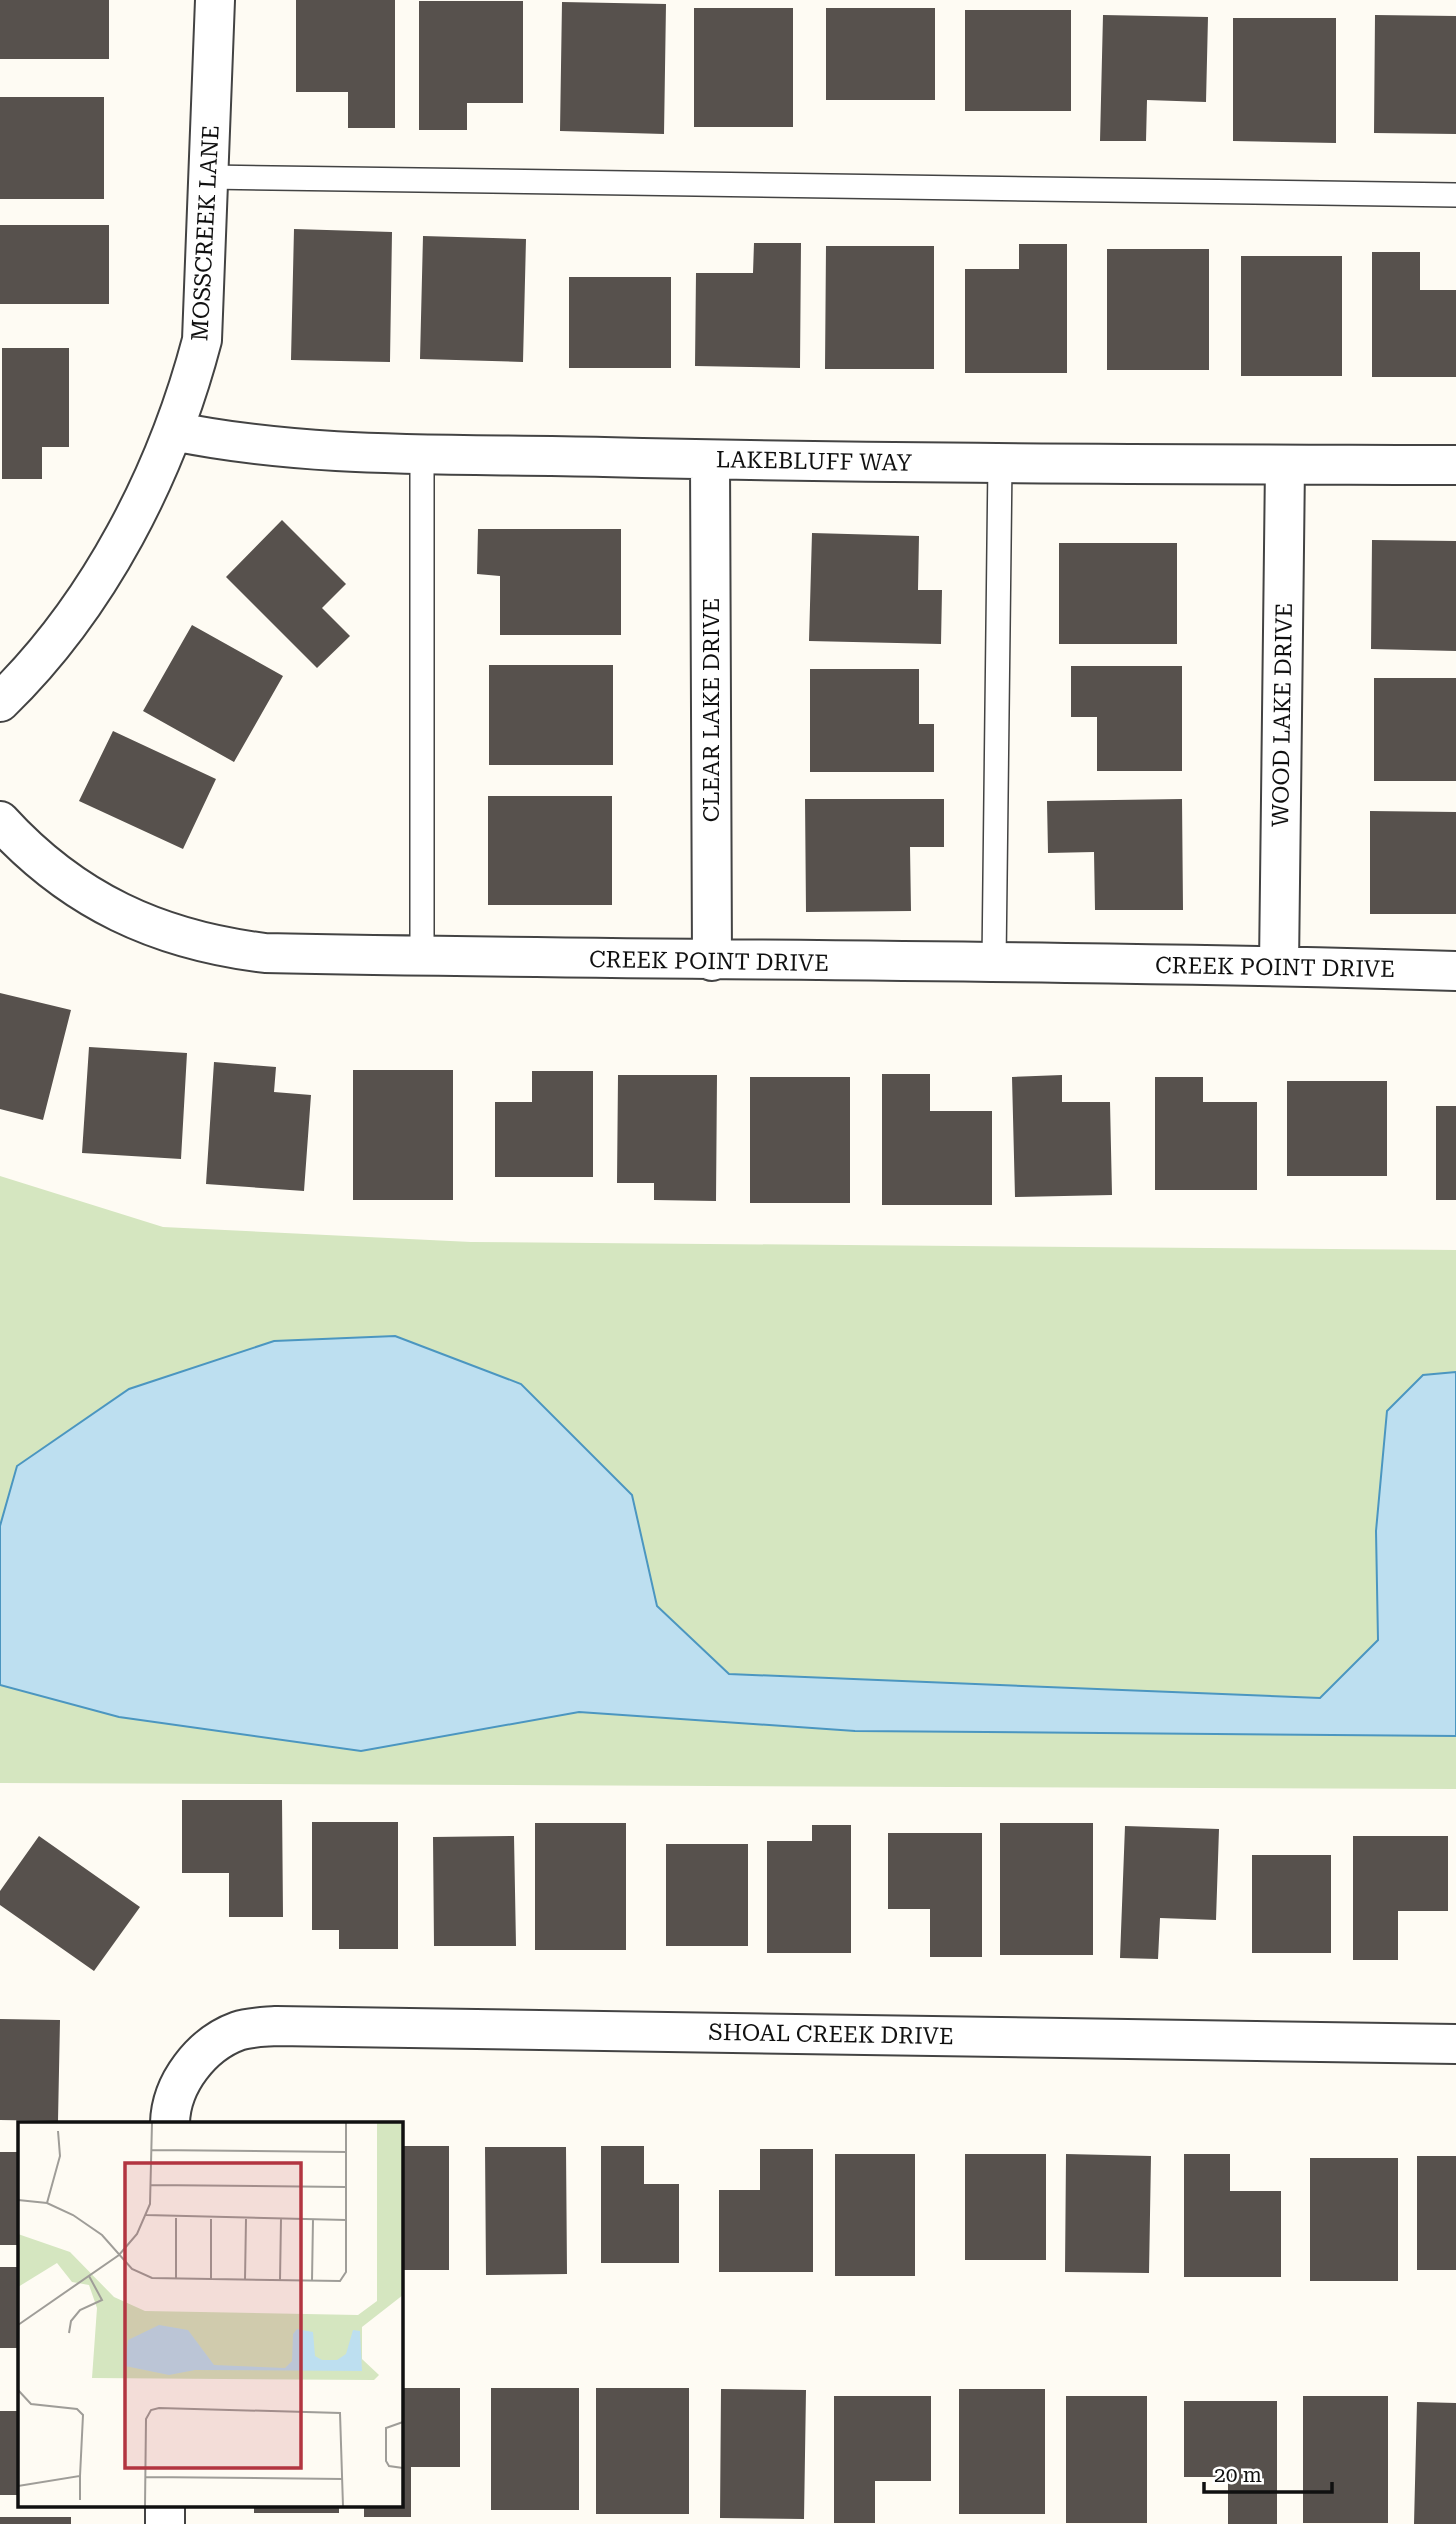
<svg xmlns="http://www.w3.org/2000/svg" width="1456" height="2524" viewBox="0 0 1456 2524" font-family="'Roboto Serif',serif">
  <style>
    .green { fill: #d5e6c0 }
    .water { fill: #bddff0; stroke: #4b96c0; stroke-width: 2 }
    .building { fill: #57514d }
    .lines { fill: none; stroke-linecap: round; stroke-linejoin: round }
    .lane-casing { stroke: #434343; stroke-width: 26 }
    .street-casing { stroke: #434343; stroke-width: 42 }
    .lane { stroke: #fff; stroke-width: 23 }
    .street { stroke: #fff; stroke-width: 38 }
    .labels { text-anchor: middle; stroke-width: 7; stroke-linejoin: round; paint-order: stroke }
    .street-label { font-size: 23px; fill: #101010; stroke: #fff }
    .inset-road { fill: none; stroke: #9f9d98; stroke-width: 2 }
    .view { fill: #b23540; fill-opacity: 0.15; stroke: #b23540; stroke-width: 3.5 }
    .inset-edge { fill: none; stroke: #101010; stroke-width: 3.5 }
  </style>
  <rect width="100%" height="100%" fill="#fefbf3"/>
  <path class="green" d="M0 1176 163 1227 471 1242 1456 1250V1789L0 1783Z"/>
  <path class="water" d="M395 1336 521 1384 632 1495 657 1606 729 1674 1320 1698 1378 1640 1376 1531 1387 1411 1423 1375 1456 1372V1736L855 1731 579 1712 361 1751 119 1717 0 1685V1526L17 1466 129 1389 274 1341Z"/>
  <path class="building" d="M0 0H109V59H0Z
    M296 0H395V128H348V92H296Z
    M419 1H523V103H467V130H419Z
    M562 2 666 4 664 134 560 131Z
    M694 8H793V127H694Z
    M826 8H935V100H826Z
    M965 10H1071V111H965Z
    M1103 15 1208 17 1206 102 1147 100 1146 141H1100Z
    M1375 15 1456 16V134L1374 133Z
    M1233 18H1336V143L1233 141Z
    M0 97H104V199H0Z
    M0 225H109V304H0Z
    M294 229 392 232 390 362 291 360Z
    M423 236 526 239 523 362 420 359Z
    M754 243H801L800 368 695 366 696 273H753Z
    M1019 244H1067V373H965V269H1019Z
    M826 246H934V369H825Z
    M1107 249H1209V370H1107Z
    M1372 252H1420V290H1456V377H1372Z
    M1241 256H1342V376H1241Z
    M569 277H671V368H569Z
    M2 348H69V447H42V479H2Z
    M282 520 346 584 322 608 350 636 317 668 226 577Z
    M478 529H621V635H500V576L477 574Z
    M812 533 919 536 918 590H942L941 644 809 641Z
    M1372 540 1456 541V651L1371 649Z
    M1059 543H1177V644H1059Z
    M192 625 283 676 234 762 143 711Z
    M489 665H613V765H489Z
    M1071 666H1182V771H1097V717H1071Z
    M810 669H919V724H934V772H810Z
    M1374 678H1456V781H1374Z
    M113 731 216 779 183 849 79 801Z
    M488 796H612V905H488Z
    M805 799H944V847H910L911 911 806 912Z
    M1182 799 1183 910H1095L1094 852 1048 853 1047 801Z
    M1370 811 1456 812V914H1370Z
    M0 993 71 1010 43 1120 0 1109Z
    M89 1047 187 1053 181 1159 82 1153Z
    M214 1062 276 1067 274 1092 311 1095 304 1191 206 1184Z
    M353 1070H453V1200H353Z
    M532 1071H593V1177H495V1102H532Z
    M882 1074H930V1111H992V1205H882Z
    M618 1075H717L716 1201 654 1200V1183H617Z
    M1062 1075V1102H1110L1112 1195 1015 1197 1012 1077Z
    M750 1077H850V1203H750Z
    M1155 1077H1203V1102H1257V1190H1155Z
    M1287 1081H1387V1176H1287Z
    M1436 1106H1456V1200H1436Z
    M182 1800H282L283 1917H229V1873H182Z
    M312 1822H398V1949H339V1930H312Z
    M535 1823H626V1950H535Z
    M1000 1823H1093V1955H1000Z
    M812 1825H851V1953H767V1841H812Z
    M1125 1826 1219 1829 1216 1920 1160 1918 1158 1959 1120 1958Z
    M888 1833H982V1957H930V1909H888Z
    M39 1836 140 1907 94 1971 0 1905V1891Z
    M514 1836 516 1946H434L433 1837Z
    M1353 1836H1448V1911H1398V1960H1353Z
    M666 1844H748V1946H666Z
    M1252 1855H1331V1953H1252Z
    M0 2019 60 2020 58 2121 0 2120Z
    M401 2146H449V2270H401Z
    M601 2146H644V2184H679V2263H601Z
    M485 2147H566L567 2274 486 2275Z
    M760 2149H813V2272H719V2190H760Z
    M0 2152H19V2245H0Z
    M835 2154H915V2276H835Z
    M965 2154H1046V2260H965Z
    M1066 2154 1151 2156 1149 2273 1065 2272Z
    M1184 2154H1230V2191H1281V2277H1184Z
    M1417 2156H1456V2270H1417Z
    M1310 2158H1398V2281H1310Z
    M0 2267H19V2348H0Z
    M401 2388H460V2467H411V2517H364V2505H401Z
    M491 2388H579V2510H491Z
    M596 2388H689V2514H596Z
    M721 2389 806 2390 804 2519 720 2518Z
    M959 2389H1045V2514H959Z
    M834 2396H931V2481H875V2523H834Z
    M1066 2396H1147V2523H1066Z
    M1303 2396H1388V2523H1303Z
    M1184 2401H1277V2524H1228V2477H1184Z
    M1417 2402 1456 2403V2524H1414Z
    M0 2411H19V2495H0Z
    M254 2505H339V2513H254Z
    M0 2517H71V2524H0Z"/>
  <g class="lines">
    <g class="lane-casing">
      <path id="lane" d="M208 177 1456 195
        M422 452V956
        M994 963 1000 462"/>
    </g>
    <g class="street-casing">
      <path id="street" d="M173 431C313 460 461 453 604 457 888 464 1172 464 1456 465
        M710 460 712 961
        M0 702C99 606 167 473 202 340L215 0
        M0 821C73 901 158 940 265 953 662 961 1059 959 1456 971
        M1279 966 1285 465
        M170 2123C171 2083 202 2044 238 2031 249 2027 264 2027 276 2026L1456 2044
        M165 2524V2505"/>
    </g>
    <use href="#lane" class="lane"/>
    <use href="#street" class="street"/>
  </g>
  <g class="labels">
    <g class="street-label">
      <text transform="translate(205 233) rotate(-87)" y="8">MOSSCREEK LANE</text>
      <text transform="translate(814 461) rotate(1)" y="8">LAKEBLUFF WAY</text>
      <text transform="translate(711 710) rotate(-90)" y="8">CLEAR LAKE DRIVE</text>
      <text transform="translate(1282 715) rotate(-89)" y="8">WOOD LAKE DRIVE</text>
      <text transform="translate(709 961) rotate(1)" y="8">CREEK POINT DRIVE</text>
      <text transform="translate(1275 967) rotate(1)" y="8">CREEK POINT DRIVE</text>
      <text transform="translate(831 2034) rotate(1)" y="8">SHOAL CREEK DRIVE</text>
    </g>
  </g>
  <g transform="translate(18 2122)">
    <rect width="385" height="385" fill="#fefbf3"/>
    <path d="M359 1H385V173L344 205V237L361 253 356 258 74 256 79 186 71 163 54 160 39 141 0 165V112L52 130 96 175 127 189 340 193 359 179Z" fill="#d5e6c0"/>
    <path d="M141 203 170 208 196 243 267 246 274 239 275 212 279 207 295 210 297 234 304 238H319L328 232 335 208 342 209 344 249 177 248 151 253 107 244 110 218Z" fill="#bddff0"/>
    <path class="inset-road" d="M134 28 329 30M133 63 328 65M0 78 29 81 55 93 84 113 114 147 134 156 322 159 328 150V1M29 81 42 34 40 9M128 93 328 98M158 96V157M193 97V157M227 158 228 97M262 158 263 97M294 159 295 97M0 203 101 133 119 112 132 82 134 1M51 211 53 199 62 188 84 178 71 154M0 268 13 282 59 287 65 293 62 354 0 364M385 300 368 306V339L371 344 385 346M62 354V378M127 355 325 357M127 384 128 297 133 288 141 286 322 291 325 384"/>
    <path class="view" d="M107 41H283V346H107Z"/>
    <rect width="385" height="385" class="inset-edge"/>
  </g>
  <path d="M1204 2482v10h128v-10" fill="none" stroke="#101010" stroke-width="3.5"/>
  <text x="1214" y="2482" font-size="21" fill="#101010" stroke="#ffffff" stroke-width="5" paint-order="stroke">20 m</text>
</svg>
